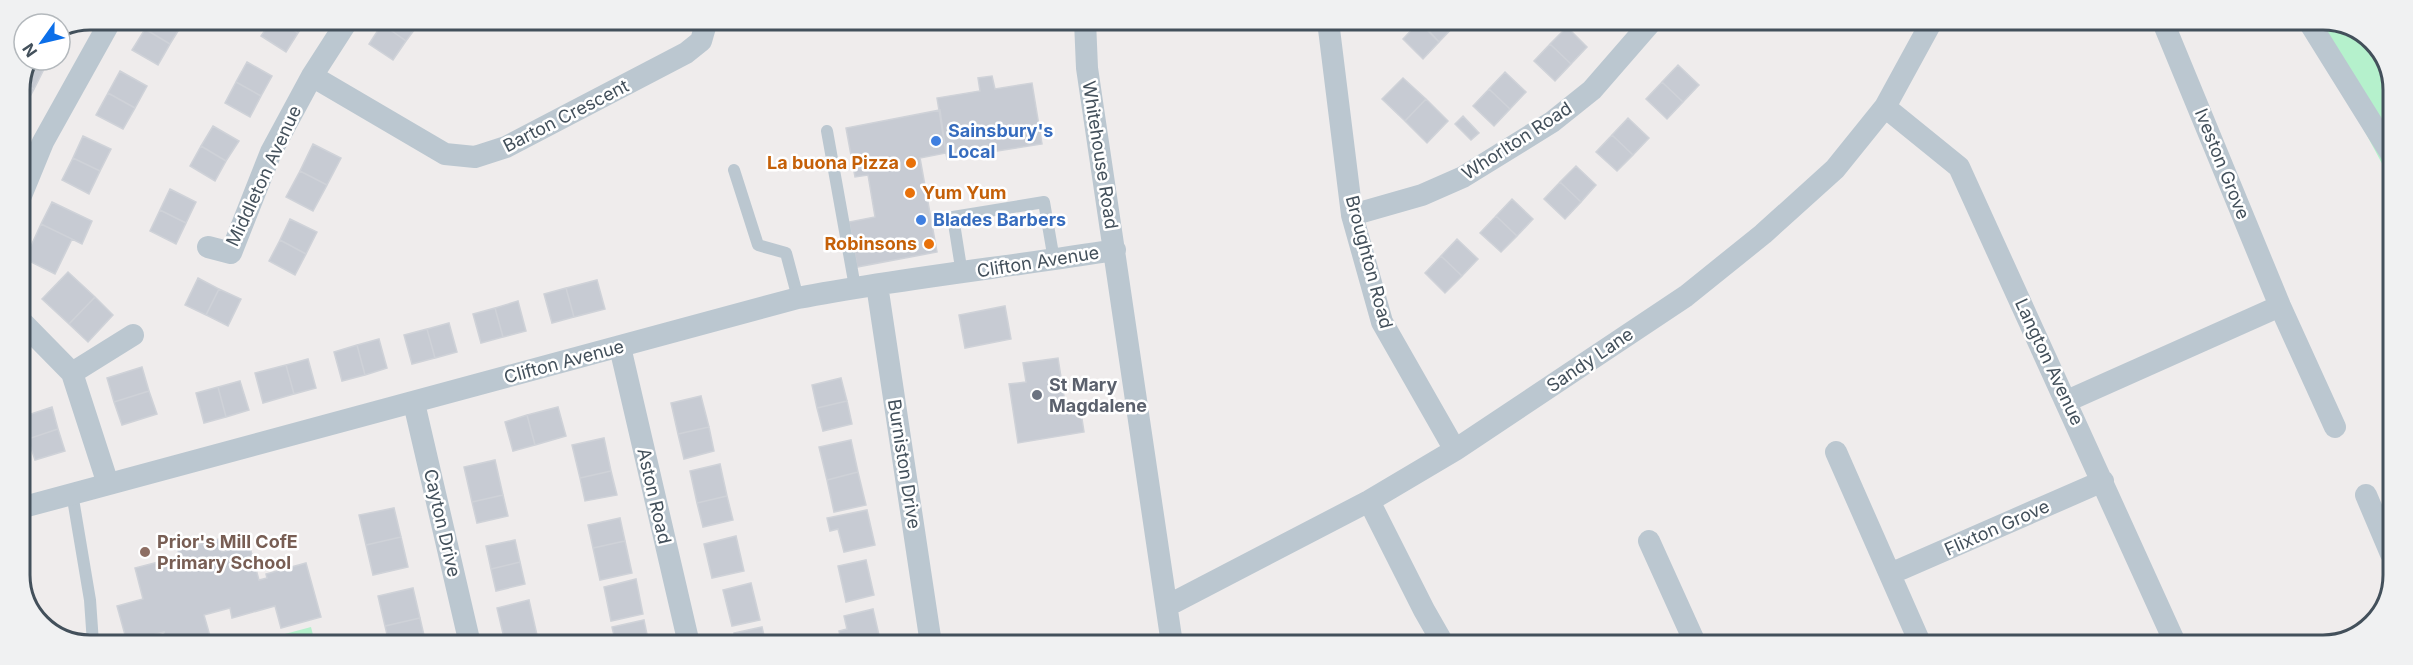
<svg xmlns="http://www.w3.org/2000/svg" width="2413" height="665" viewBox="0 0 2413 665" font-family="Inter,sans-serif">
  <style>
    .green { fill: #b5f1cc }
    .building { fill: #c7cbd3; stroke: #cfd2d8; stroke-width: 1.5 }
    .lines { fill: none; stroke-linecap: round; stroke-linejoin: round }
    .lane { stroke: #bbc7d0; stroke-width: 12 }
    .street { stroke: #bbc7d0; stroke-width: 22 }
    .shop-dot { fill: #3f7fe0; stroke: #fff; stroke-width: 2 }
    .food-dot { fill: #e8710a; stroke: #fff; stroke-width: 2 }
    .worship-dot { fill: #6b7280; stroke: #fff; stroke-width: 2 }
    .education-dot { fill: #8d6e63; stroke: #fff; stroke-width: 2 }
    .labels { text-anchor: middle; stroke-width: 5; stroke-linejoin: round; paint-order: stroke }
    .street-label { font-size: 18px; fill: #43505b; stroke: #fff }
    .shop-label { font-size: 18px; font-weight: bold; fill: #366cbe; stroke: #fff; text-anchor: start }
    .food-label { font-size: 18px; font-weight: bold; fill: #c56008; stroke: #fff; text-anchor: end }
    .worship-label { font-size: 18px; font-weight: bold; fill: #5b616d; stroke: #fff; text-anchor: start }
    .education-label { font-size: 18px; font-weight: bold; fill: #785e54; stroke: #fff; text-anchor: start }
    .rim { fill: none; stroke: #43505b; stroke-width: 3 }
  </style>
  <rect width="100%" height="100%" fill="#efecec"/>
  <path class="green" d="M2306 22H2341L2376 44 2393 86V184Z
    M311 627 315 643H251Z"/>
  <path class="building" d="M150 20H178L183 23 170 44 145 29Z
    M272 20H279L298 33 286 52 261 36Z
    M279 20H307L298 33Z
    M386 20H416L420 22 406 41 382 24Z
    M1420 21H1459L1439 42Z
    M1588 21H1603L1596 29Z
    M1419 22 1439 42 1423 59 1403 39Z
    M382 24 406 41 393 60 369 44Z
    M1567 27 1587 47 1571 64 1550 44Z
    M145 29 170 44 158 65 132 50Z
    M1550 44 1571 64 1555 81 1534 61Z
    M32 60 45 67 34 89 22 84Z
    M247 62 272 76 261 96 236 82Z
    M1678 65 1699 85 1683 102 1662 82Z
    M120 71 147 86 135 108 108 93Z
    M1505 72 1526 92 1510 109 1489 89Z
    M992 76 995 89 1032 83 1042 144 947 159 937 98 980 91 978 78Z
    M1403 78 1426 99 1405 121 1382 99Z
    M236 82 261 96 250 117 225 103Z
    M1662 82 1683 102 1667 119 1646 99Z
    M22 84 34 89 22 111 20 110Z
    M1489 89 1510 109 1494 126 1473 106Z
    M108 93 135 108 123 129 96 115Z
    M1426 99 1448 121 1427 143 1405 121Z
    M940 110 946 153 920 158 937 252 857 267 849 222 875 217 868 175 855 177 846 128Z
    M1463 116 1479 133 1471 140 1455 124Z
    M1628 118 1649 138 1633 155 1612 135Z
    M213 126 239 141 226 161 201 146Z
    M1612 135 1633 155 1617 171 1596 152Z
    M83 136 111 149 100 171 73 158Z
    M313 144 341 158 327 185 300 171Z
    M201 146 226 161 215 181 190 166Z
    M73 158 100 171 89 194 62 180Z
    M1576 166 1596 185 1581 202 1560 182Z
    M300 171 327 185 313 211 286 197Z
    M1560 182 1581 202 1565 219 1544 199Z
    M170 189 196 202 186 223 160 210Z
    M1512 199 1533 219 1517 236 1496 216Z
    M52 202 92 221 82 244 41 224Z
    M160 210 186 223 176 244 150 231Z
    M1496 216 1517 236 1501 252 1480 233Z
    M290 219 317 232 306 254 280 240Z
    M41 224 72 239 55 274 25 259Z
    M1457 239 1478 259 1462 276 1441 256Z
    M280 240 306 254 295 275 269 261Z
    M1441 256 1462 276 1445 293 1425 273Z
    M68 272 95 297 69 324 42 299Z
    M198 278 219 289 206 315 185 305Z
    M597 280 605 309 574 317 566 288Z
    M566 288 574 317 552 323 544 294Z
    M219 289 241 299 228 326 206 315Z
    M95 297 113 315 88 342 69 324Z
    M518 301 526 331 503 337 495 308Z
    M1005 306 1011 339 965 348 959 315Z
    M495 308 503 337 481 343 473 314Z
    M449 323 457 352 435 358 427 329Z
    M427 329 435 358 412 364 404 335Z
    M379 339 387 368 365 375 357 345Z
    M357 345 365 375 342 381 334 352Z
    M1058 358 1066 409 1080 406 1084 432 1018 443 1009 384 1026 382 1023 363Z
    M308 359 316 388 294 394 286 365Z
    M286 365 294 394 263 403 255 373Z
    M142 367 149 391 114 402 107 378Z
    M841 378 847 401 817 408 812 385Z
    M240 381 249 410 226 417 218 387Z
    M218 387 226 417 204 423 196 393Z
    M149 391 157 414 122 425 114 402Z
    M701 396 709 427 678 434 671 403Z
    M847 401 852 424 823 431 817 408Z
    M52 407 58 429 28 439 22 417Z
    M558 407 566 436 535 445 527 415Z
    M527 415 535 445 513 451 505 422Z
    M709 427 714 451 684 459 678 434Z
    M58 429 65 451 35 460 28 439Z
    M604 438 611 471 580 478 572 445Z
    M851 440 858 472 827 480 819 447Z
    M495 460 503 495 472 502 464 467Z
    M720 464 727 496 697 503 690 471Z
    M611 471 617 495 585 501 580 478Z
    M858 472 866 505 834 512 827 480Z
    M503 495 508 516 477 523 472 502Z
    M727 496 733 520 703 527 697 503Z
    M394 508 401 537 366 545 359 515Z
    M867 510 875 545 844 552 838 529 830 531 827 518Z
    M620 518 625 541 593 548 588 525Z
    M736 536 744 571 712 578 704 544Z
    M401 537 408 567 373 575 366 545Z
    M219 539 222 552 249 544 259 580 267 578 266 574 306 563 321 617 281 628 275 606 232 618 230 608 204 615 212 643H167L164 632 127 642 117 606 143 599 135 568 170 559 172 566 181 564 178 550Z
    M515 540 520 562 491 569 486 546Z
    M625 541 632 573 600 580 593 548Z
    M866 560 874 595 846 602 838 566Z
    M520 562 525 584 496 591 491 569Z
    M636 579 643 614 611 621 604 587Z
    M751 583 760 620 732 626 723 590Z
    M413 588 420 618 385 626 378 596Z
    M529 600 537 635 505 642 497 608Z
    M873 609 881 644H842L839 631 847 629 844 616Z
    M420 618 426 644 389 643 385 626Z
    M644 620 649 644H616L612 627Z
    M762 627 766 644H736L734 633Z"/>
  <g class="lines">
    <path class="lane" d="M827 131 855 287
      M734 170 758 245 786 253 798 298
      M962 274 953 217 1044 202 1054 260
      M72 493 90 600 93 643"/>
    <path class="street" d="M1085 21 1087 68 1172 644
      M1328 21 1352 215 1382 322 1455 450
      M2163 22 2280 306 2335 427
      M2309 22 2393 157
      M312 76 445 154 475 157 506 147 686 53 701 41 707 20
      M1885 107 1959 167 2176 645
      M20 198 43 142 111 20
      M1352 215 1422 195 1463 177 1552 122 1592 90 1652 21
      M208 247 231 253 271 152 312 76 348 20
      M877 285 931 644
      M20 320 72 373 108 484
      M620 347 689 644
      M72 373 133 335
      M2067 401 2280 306
      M414 403 470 644
      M1836 452 1921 645
      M2366 495 2391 554
      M1369 501 1424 610 1444 645
      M20 508 798 298C902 278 1009 267 1115 250
      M1649 541 1696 645
      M1890 574 2103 481
      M1167 606 1369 501 1455 450 1686 296 1763 234 1835 169 1885 107 1932 21"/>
  </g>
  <g class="shop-dot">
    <circle cx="936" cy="141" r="6"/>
    <circle cx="921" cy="220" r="6"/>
  </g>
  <g class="food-dot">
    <circle cx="911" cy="163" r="6"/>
    <circle cx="910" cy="193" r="6"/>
    <circle cx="929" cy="244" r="6"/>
  </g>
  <circle class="worship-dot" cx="1037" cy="395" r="6"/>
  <circle class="education-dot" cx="145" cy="552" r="6"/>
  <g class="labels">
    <g class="street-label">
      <text transform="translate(566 116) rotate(-27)" y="6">Barton Crescent</text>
      <text transform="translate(1517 141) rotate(-33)" y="6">Whorlton Road</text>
      <text transform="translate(1100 155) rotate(81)" y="6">Whitehouse Road</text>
      <text transform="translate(2222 164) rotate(68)" y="6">Iveston Grove</text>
      <text transform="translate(264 176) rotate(-65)" y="6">Middleton Avenue</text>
      <text transform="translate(1038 262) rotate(-9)" y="6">Clifton Avenue</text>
      <text transform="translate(1369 262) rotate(75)" y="6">Broughton Road</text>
      <text transform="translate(1590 360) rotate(-34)" y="6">Sandy Lane</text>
      <text transform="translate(564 362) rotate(-15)" y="6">Clifton Avenue</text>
      <text transform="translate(2049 362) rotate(65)" y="6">Langton Avenue</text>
      <text transform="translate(904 464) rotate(81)" y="6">Burniston Drive</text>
      <text transform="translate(654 496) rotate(77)" y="6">Aston Road</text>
      <text transform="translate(442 523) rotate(77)" y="6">Cayton Drive</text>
      <text transform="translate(1997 528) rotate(-24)" y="6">Flixton Grove</text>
    </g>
    <g class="shop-label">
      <text x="948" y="137">Sainsbury's<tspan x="948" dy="21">Local</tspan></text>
      <text x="933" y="226">Blades Barbers</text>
    </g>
    <g class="food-label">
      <text x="899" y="169">La buona Pizza</text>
      <text x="922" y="199" text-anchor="start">Yum Yum</text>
      <text x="917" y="250">Robinsons</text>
    </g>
    <g class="worship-label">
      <text x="1049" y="391">St Mary<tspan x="1049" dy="21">Magdalene</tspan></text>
    </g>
    <g class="education-label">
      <text x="157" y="548">Prior's Mill CofE<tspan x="157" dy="21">Primary School</tspan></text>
    </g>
  </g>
  <path d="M0 0H2413V665H0ZM90 30H2323A60 60 0 0 1 2383 90V575A60 60 0 0 1 2323 635H90A60 60 0 0 1 30 575V90A60 60 0 0 1 90 30Z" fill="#f0f1f2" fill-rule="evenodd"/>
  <path class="rim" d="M90 30H2323A60 60 0 0 1 2383 90V575A60 60 0 0 1 2323 635H90A60 60 0 0 1 30 575V90A60 60 0 0 1 90 30Z"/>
  <g transform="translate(42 42) rotate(236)"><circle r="28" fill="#ffffff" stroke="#b4b9bd" stroke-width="1.5"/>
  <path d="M0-4.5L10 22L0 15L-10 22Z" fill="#0c6fe9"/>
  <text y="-9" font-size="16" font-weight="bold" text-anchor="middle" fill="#43505b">N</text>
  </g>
</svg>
